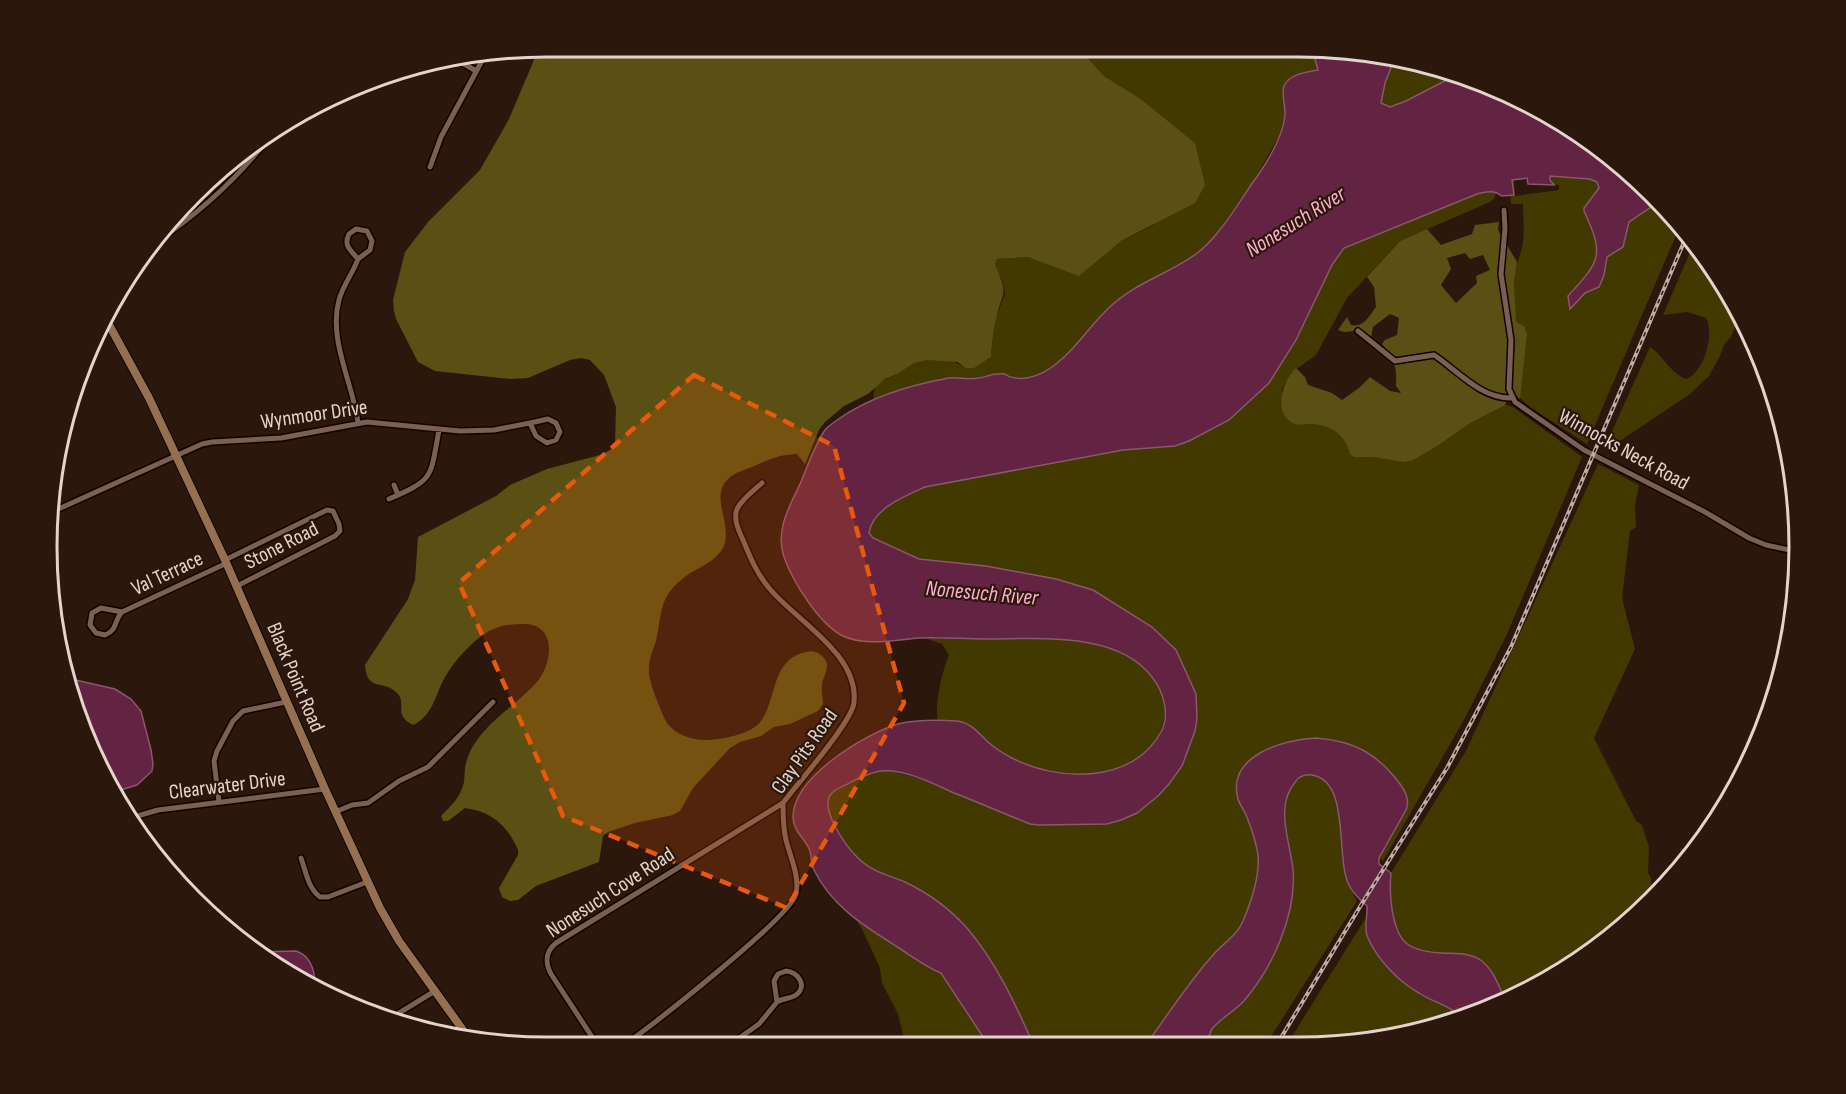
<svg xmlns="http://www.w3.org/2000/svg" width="1846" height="1094" viewBox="0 0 1846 1094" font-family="'Sofia Sans Condensed',sans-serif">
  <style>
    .green { fill: #423901; fill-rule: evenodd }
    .forest { fill: #5a5013; fill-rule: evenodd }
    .water { fill: #632342; stroke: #89586c; stroke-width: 1.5 }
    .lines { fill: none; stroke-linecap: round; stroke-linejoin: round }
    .minor-casing { stroke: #130300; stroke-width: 8 }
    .secondary-casing { stroke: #130300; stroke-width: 10 }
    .minor { stroke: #7a6054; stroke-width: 5 }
    .secondary { stroke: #947051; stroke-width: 8 }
    .rail-casing { stroke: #beaea6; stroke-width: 4 }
    .rail { stroke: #2c170c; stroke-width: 1.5; stroke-dasharray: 4.5; stroke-linecap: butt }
    .marked { fill: #e8590c; fill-opacity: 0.2; stroke: #e8590c; stroke-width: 4.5; stroke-dasharray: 12 8; stroke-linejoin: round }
    .labels { text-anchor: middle; stroke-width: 4.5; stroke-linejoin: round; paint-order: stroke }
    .street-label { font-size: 21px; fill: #e3d4cd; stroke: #2c170c }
    .water-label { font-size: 22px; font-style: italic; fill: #feaecf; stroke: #2c170c }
    .rim { fill: none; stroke: #e3d4cd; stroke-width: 3 }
  </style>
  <rect width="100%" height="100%" fill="#2c170c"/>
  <path class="green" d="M1078 47 1305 48 1319 64V72L1288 81 1284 86 1286 113 1279 136 1253 182 1208 245 1056 368 1036 377 981 380 873 399 875 386C882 381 888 378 895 375 901 372 906 367 911 364 928 356 951 357 965 368L989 359 991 356 995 319 1005 294 1003 283 995 264 997 259 1028 257 1076 274 1121 241 1154 225 1195 143 1141 99 1104 76Z
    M1394 60 1458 73 1412 98 1390 107 1381 104 1385 83Z
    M1567 126 1577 131 1653 193 1680 226 1587 444 1530 407 1517 395 1514 281C1515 267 1519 260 1522 248 1525 234 1523 218 1523 204H1511L1510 182ZM1527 178 1528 184 1559 185V190L1515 196 1514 180Z
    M1491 191 1495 193V197L1490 202 1400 241 1347 298 1316 355 1291 373 1282 389V409L1457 428 1504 404 1513 407 1582 457 1507 634 1465 718 1383 861 1379 858 1401 820 1308 741 1259 854 1253 919 1148 1046H1034L1022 1018 903 885 863 865 850 850 833 825 828 808V798L833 791 860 778 877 771H890L922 779 1039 825 1107 824 1137 813 1182 766 1195 731 1197 719 1196 694 1176 651 1152 627 1093 590 919 559C902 553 881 547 867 534L868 528 874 518 887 506 922 487 1098 452 1174 446 1312 293 1344 248 1477 194Z
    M1694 243 1715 269 1740 315 1731 337 1724 345 1720 356 1709 376 1690 394 1608 449H1604L1650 347C1664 356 1668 371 1686 379 1704 373 1715 334 1706 318L1687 312 1663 315Z
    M1598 464 1639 485 1635 506 1636 527 1630 531 1622 598 1635 649 1594 738 1636 821 1642 825 1649 847 1648 873 1651 878 1652 902 1550 980 1503 1002 1480 960C1456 950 1429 957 1405 944L1395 923 1390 898 1391 873 1466 751Z
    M989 634C1036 637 1086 634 1128 657 1174 681 1177 733 1134 762 1111 778 1072 778 1045 774 1034 772 1022 764 1012 759 987 748 962 736 938 724 934 707 942 671 949 655L942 644 925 638 952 639Z
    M1310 773C1314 775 1320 776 1323 779 1354 801 1338 869 1357 901L1265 1046H1205L1206 1037 1293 877C1292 850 1271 800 1297 779 1300 776 1306 775 1310 773Z
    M1365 919 1367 933 1442 1002 1465 1019 1332 1046H1286Z
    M856 920 943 972 989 1046H906L898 1014 882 983 880 968 862 929Z"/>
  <path class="forest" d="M547 47H1078L1104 76 1141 99 1195 143 1205 185 1195 203 1121 241 1079 276 1028 257 997 259 995 264C1009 297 1003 289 996 319 993 331 992 345 991 357L974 368H965L958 362 927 360 914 363 897 374 885 379 868 394 844 406 825 422 819 430 805 464 797 454C781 454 768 460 754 466 746 470 735 472 729 478 707 497 737 529 721 551 711 565 693 569 681 580 658 599 662 616 656 641 653 650 648 662 649 672 649 683 662 714 667 723 675 734 689 739 703 740 716 741 744 735 755 727 778 709 768 663 802 653 806 652 811 650 815 652 820 653 826 659 827 664 828 671 822 679 822 686 821 692 823 698 823 704L818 711 790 724 774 727 761 736 740 742 730 748 693 788 680 811 673 815 635 823 608 832 603 836 599 862 536 886 518 900 510 901 502 897 499 888 518 855V850C508 826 491 811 465 808L448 821H443L441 816C451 806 461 797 464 782 465 775 464 767 467 760 477 727 515 707 537 682 553 663 557 624 524 624 512 624 500 625 489 631 472 641 455 660 445 677 435 695 433 716 413 725 392 714 408 705 397 693 384 679 367 693 365 665L408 599 415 580 418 537 496 496 510 485 547 469 600 455 612 449 615 443 616 407 604 375 590 360 581 358 570 360 528 378 511 379 435 371 418 362 396 319 394 311 393 300 405 252 428 222 480 170 509 119 539 48Z
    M1499 222 1498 230 1517 262 1514 281 1516 322 1524 326 1527 334 1520 399 1516 395 1509 396 1505 405 1470 423 1437 446 1413 460 1403 462 1374 457H1354L1350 454C1346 436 1333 426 1314 424 1308 423 1301 426 1295 424 1272 415 1282 380 1296 368L1305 377 1308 385 1332 393 1342 400 1359 388 1370 377 1390 391 1401 393 1396 386C1397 366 1395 361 1382 344L1385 340 1397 335 1399 318 1390 314 1373 327 1371 337 1363 330 1344 332 1338 330 1347 317 1351 325C1364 328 1369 316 1376 307L1374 287 1367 277 1400 241 1427 229 1441 245 1472 234 1475 225ZM1465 253 1470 259 1483 255 1490 270 1476 276 1477 283 1456 303 1441 285 1451 269 1447 258Z"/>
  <path class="water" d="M1303 48H1332L1394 60 1385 83 1381 103 1390 107 1406 101 1460 73 1577 131 1653 193 1660 201 1629 222 1623 247 1607 257 1604 275 1599 287 1585 293 1570 309 1568 296C1600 261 1605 256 1584 211V208L1599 188 1597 182 1590 179 1550 176V180L1554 185 1528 184 1527 178 1512 180 1514 195 1502 196C1493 189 1487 192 1477 194L1344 248 1332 265 1296 340 1269 383 1229 420 1189 441 1175 446 1123 450 925 487C905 496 872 509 869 533L873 538 919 559 986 566 1056 579 1093 590 1152 627 1176 650 1196 694 1197 719 1195 731 1182 766 1169 784 1159 795 1137 813 1121 820 1107 824 1039 825 1030 824C1005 814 980 803 954 793 932 783 905 769 881 771 871 772 860 778 851 782 845 786 836 788 831 794 819 809 846 846 857 857 870 871 888 875 905 882 928 893 950 909 967 928 996 962 1016 1005 1034 1046H989L941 973C926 967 913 957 899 948 866 927 832 907 814 870 811 864 812 858 810 851 806 839 793 832 793 817 793 777 865 734 898 724 914 720 940 720 957 721 972 723 978 733 988 742 995 748 1004 754 1012 758 1058 782 1133 784 1161 732 1170 715 1164 692 1152 677 1118 631 1037 639 987 639 964 639 941 637 919 638 895 640 864 647 841 635 818 622 793 582 784 557 775 531 789 507 800 484 807 468 815 444 825 430 828 426 836 421 840 418 872 396 910 385 949 378 959 377 968 380 978 378 984 378 990 374 997 374 1012 373 1001 376 1016 378 1028 380 1043 374 1052 367 1076 350 1091 323 1113 304 1138 282 1170 273 1196 254 1217 239 1236 207 1251 185 1265 166 1282 140 1285 116 1286 107 1281 95 1284 86 1289 74 1307 72 1318 70L1315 59Z
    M71 679 115 689 131 699 141 711 151 750 153 764 152 771 137 785 117 791 84 738Z
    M1316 738C1354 741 1377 753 1400 784 1406 792 1410 801 1406 810L1379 858V864L1391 873C1389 892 1391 929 1406 943 1414 950 1432 953 1442 953 1455 954 1470 952 1482 961 1494 971 1499 986 1505 1000L1463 1019C1450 1005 1434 1003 1419 993 1399 982 1377 959 1368 938 1363 927 1368 916 1367 906 1360 900 1353 893 1349 885 1335 858 1351 781 1312 775 1306 774 1299 776 1296 781 1274 806 1290 841 1293 869 1297 914 1272 969 1243 1002 1233 1012 1220 1019 1212 1029 1209 1034 1208 1041 1207 1046H1145C1167 1016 1188 983 1213 955 1223 943 1237 936 1243 921 1251 902 1260 876 1258 855 1256 842 1251 827 1246 815 1244 810 1240 805 1238 799 1226 756 1284 739 1316 738Z
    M296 951C311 956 315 971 315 986L269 963 256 952Z"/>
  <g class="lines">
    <g class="minor-casing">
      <path id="minor" d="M459 61 476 71
        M430 167 441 137 484 57
        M1504 210 1505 229 1501 274 1511 340 1509 389 1515 402 1584 450 1705 512 1749 538 1766 545 1799 552
        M356 229 367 231 372 241 370 250 358 259C351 250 343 246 349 234Z
        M156 242C201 212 239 177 272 134
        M1358 331 1395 361 1434 355C1458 371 1481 399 1512 398
        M548 419 556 423 560 432 556 440 547 443 536 436 530 423Z
        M358 423C353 383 328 340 339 300 343 285 353 273 358 259
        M394 485 398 495
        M389 499C435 479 430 478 439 430
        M54 511 202 444 212 442 281 438 367 422 460 431 494 430 530 423
        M225 560 327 510 333 511 339 524 340 531 335 536 237 586
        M101 608 122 612C114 620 118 630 105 635L96 633 90 625 92 613Z
        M122 612 227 563
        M219 802 214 761 217 751 233 721 243 711 286 702
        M335 812 352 805 368 803 399 781 428 767 493 702
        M134 817 158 810 325 789
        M301 858C306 872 308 888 320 897H328L367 882
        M786 971C798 972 808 986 796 995 790 999 783 998 777 1002L774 981 778 974Z
        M386 1021 435 991
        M598 1046 551 974C545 962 545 952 556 943L783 803
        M623 1046C651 1026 790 918 796 894 800 877 790 856 786 840 783 828 783 815 783 803 797 784 853 721 854 702 859 654 796 621 769 588 757 574 750 557 743 540 739 531 733 519 737 509 742 499 753 491 762 483
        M728 1046 759 1024 777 1002"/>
    </g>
    <g class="secondary-casing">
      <path id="secondary" d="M107 321 149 398 225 560 325 789 380 908 399 941 468 1037"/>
    </g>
    <use href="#minor" class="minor"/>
    <use href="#secondary" class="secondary"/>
    <g class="rail-casing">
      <path id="rail" d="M1276 1046 1361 905 1447 768 1511 647 1687 235"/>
    </g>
    <use href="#rail" class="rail"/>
  </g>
  <path class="marked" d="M694 375 834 446 904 703 787 908 563 816 459 583Z"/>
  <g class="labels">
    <g class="street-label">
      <text transform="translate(314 414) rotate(-8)" y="7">Wynmoor Drive</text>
      <text transform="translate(1624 449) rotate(29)" y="7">Winnocks Neck Road</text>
      <text transform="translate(281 545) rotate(-27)" y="7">Stone Road</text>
      <text transform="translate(167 573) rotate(-25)" y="7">Val Terrace</text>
      <text transform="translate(296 677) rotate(67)" y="7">Black Point Road</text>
      <text transform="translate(804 751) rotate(-55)" y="7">Clay Pits Road</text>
      <text transform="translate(227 785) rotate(-7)" y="7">Clearwater Drive</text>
      <text transform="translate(610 892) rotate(-33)" y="7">Nonesuch Cove Road</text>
    </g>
    <g class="water-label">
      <text transform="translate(1295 221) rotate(-32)" y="8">Nonesuch River</text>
      <text transform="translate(982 592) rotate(5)" y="8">Nonesuch River</text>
    </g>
  </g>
  <path d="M0 0H1846V1094H0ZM547 57H1299A490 490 0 0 1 1789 547V547A490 490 0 0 1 1299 1037H547A490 490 0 0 1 57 547V547A490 490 0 0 1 547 57Z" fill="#2c170c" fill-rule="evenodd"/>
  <path class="rim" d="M547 57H1299A490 490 0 0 1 1789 547V547A490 490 0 0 1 1299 1037H547A490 490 0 0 1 57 547V547A490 490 0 0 1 547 57Z"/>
</svg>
